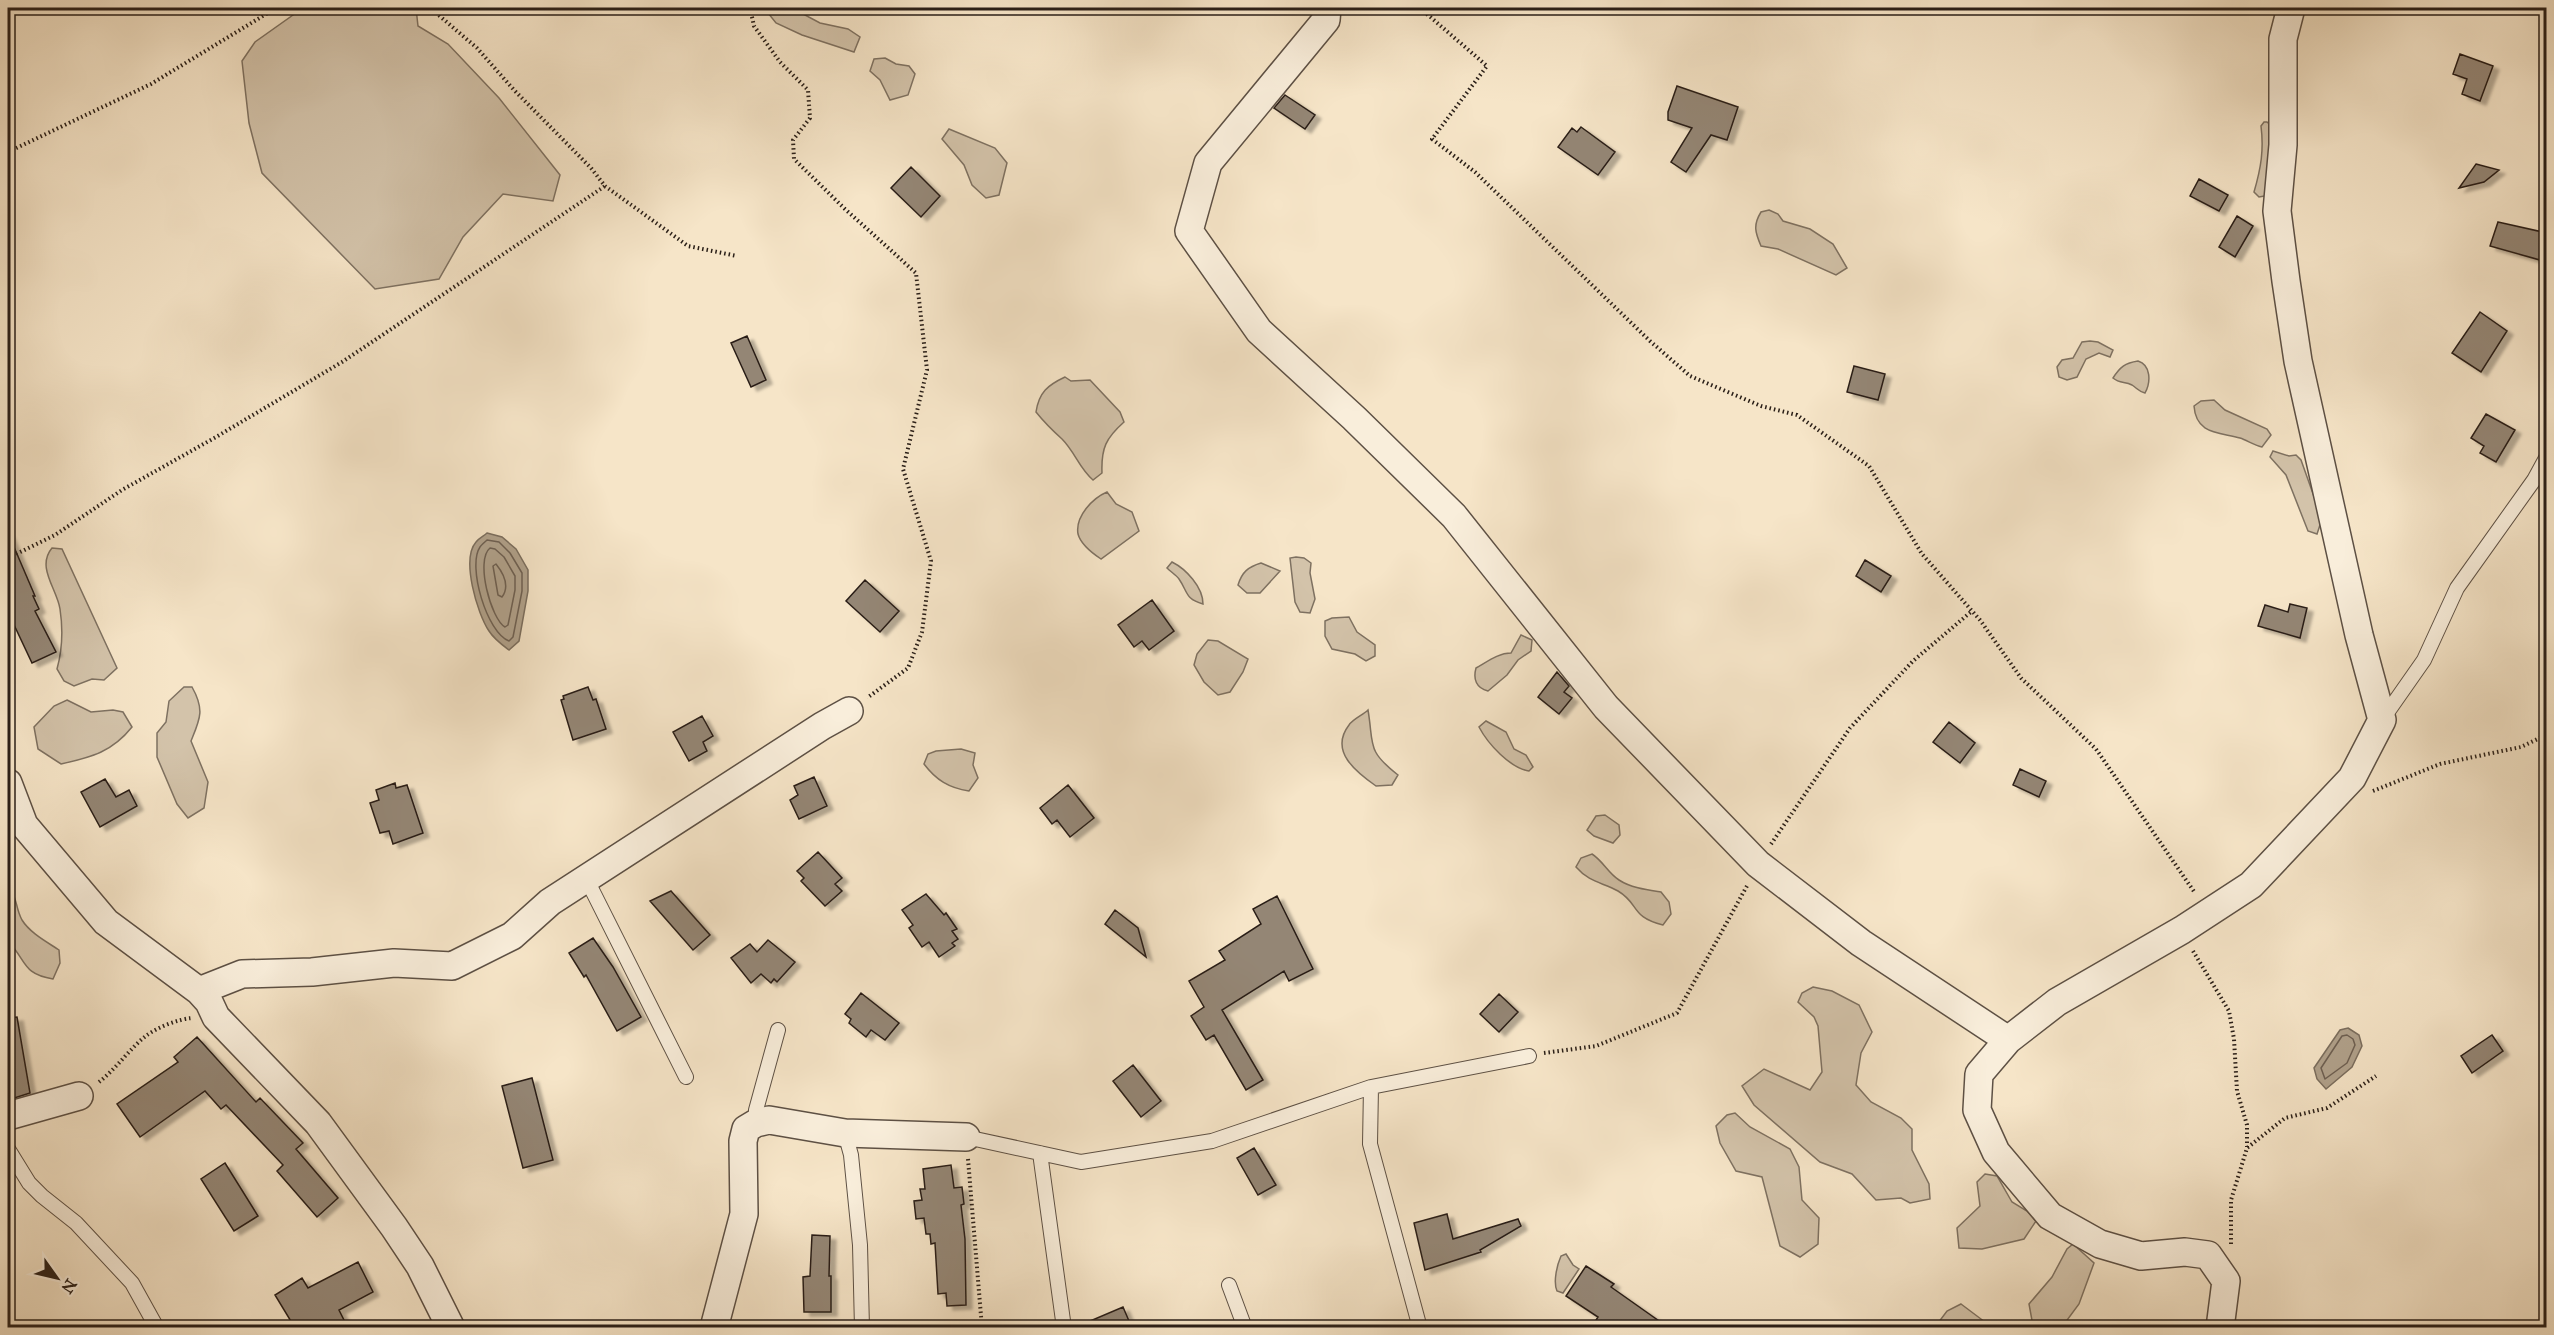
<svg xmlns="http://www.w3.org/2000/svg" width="2554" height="1335" viewBox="0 0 2554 1335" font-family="'IM FELL Great Primer',serif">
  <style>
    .green { fill: #d3c3aa; stroke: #7e7161; stroke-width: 1.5 }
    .water { fill: #b1a28c; stroke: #7b6e5e; stroke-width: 1.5 }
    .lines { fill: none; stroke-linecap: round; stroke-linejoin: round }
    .shore { stroke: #6e6052; stroke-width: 1.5 }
    .building { fill: #948674; stroke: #2a1f18; stroke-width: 1.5; filter: url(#shadow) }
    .service-casing { stroke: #5d5044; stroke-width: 16 }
    .minor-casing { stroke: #5d5044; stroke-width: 30 }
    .path { stroke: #2a1f18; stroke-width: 4; stroke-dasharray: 1.5 3; stroke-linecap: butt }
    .service { stroke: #f9eedb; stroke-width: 14 }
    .minor { stroke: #f9eedb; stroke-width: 27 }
  </style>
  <defs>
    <filter id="shadow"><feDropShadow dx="6" dy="4" stdDeviation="1.5" flood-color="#0004"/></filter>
  </defs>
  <rect width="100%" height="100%" fill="#f6e5c8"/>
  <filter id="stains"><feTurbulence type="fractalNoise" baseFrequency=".00333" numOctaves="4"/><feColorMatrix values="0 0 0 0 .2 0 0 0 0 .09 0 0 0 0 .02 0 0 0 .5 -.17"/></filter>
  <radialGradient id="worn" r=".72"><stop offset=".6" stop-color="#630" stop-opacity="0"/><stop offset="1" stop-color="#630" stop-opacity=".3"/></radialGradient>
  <path class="green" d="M303 8H416L418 26 448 44 499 98 560 175 553 201 503 194 463 237 439 279 375 289 262 173 249 123 242 61 255 42Z
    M764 8H792L820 23 848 29 860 37 854 52 802 35 776 23Z
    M885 58 896 64 909 66 915 74 908 95 890 100 880 80 870 71 874 59Z
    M2264 122H2267L2277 131 2270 195 2259 197 2254 192C2261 168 2264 150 2261 126Z
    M949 129 995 148 1007 163 999 195 986 198 972 185 964 165 942 139Z
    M1769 210 1778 214 1783 221 1810 229 1833 244 1847 268 1836 275 1778 249 1761 246C1755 232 1753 225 1761 212Z
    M2090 341 2098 342 2113 350 2110 357 2099 353 2086 359 2077 377 2067 380 2059 377 2057 367 2062 360 2073 358 2082 342Z
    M2138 361C2151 365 2151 382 2145 393 2138 391 2138 389 2132 385 2125 381 2120 384 2113 378 2120 367 2125 363 2138 361Z
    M1065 377 1071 381 1090 380 1120 412 1124 422C1106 438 1101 448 1102 473L1093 480C1079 468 1075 452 1062 439 1052 430 1044 422 1036 412 1039 392 1048 385 1065 377Z
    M2214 400 2225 410 2267 429 2271 435 2262 447C2253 445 2247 440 2240 438 2218 432 2196 434 2194 406L2201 401Z
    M2273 451 2289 456 2296 455 2301 460 2322 519 2317 534 2308 531 2286 475 2270 457Z
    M1107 492 1116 504 1132 512 1139 531 1101 559C1092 553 1081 545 1078 534 1075 516 1093 498 1107 492Z
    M52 548 62 549 117 668 104 680 92 679 74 686 64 681 57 669C62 651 63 629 60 609 57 589 36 567 52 548Z
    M1296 557 1304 558 1311 563 1310 573 1315 599 1310 613 1300 612 1295 602 1290 558Z
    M1172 562C1186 569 1203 587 1203 604 1185 599 1188 592 1179 579 1176 575 1171 572 1167 568Z
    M1261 563 1280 571 1260 593H1247L1238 585C1242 572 1248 567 1261 563Z
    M1349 617 1357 632 1375 645V656L1366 661 1355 654 1332 649 1325 636V621L1332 618Z
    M1521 635 1532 640 1531 651 1518 660 1507 675 1488 691C1476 688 1473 679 1476 668 1487 662 1498 653 1511 653Z
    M1208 640 1218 641 1248 659 1243 672 1230 692 1218 695 1204 682 1194 665 1197 654Z
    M184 687H192C205 710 200 719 191 741L208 782 204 808 188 818 177 804 157 757V733L166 722 169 701Z
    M67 700 91 712 113 710 123 712 132 727C112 752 92 757 61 764L38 749 34 727 54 706Z
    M1368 710C1374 745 1366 750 1398 775L1392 785 1376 786C1356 772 1329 751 1349 725 1353 719 1363 715 1368 710Z
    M1486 721 1506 732 1514 749 1526 755 1533 767 1529 771C1510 768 1488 744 1479 727Z
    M961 749 975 753 973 765 978 778 969 791C949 788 936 780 924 764L928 754 936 751Z
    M1605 815 1619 825 1620 835 1613 843 1594 836 1587 830 1596 816Z
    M1592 854C1603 861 1608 873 1619 880 1631 888 1648 890 1661 892L1669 902 1671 914 1663 925C1630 917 1640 904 1618 891 1602 882 1590 883 1576 867L1581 858Z
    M8 886C18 898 15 907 22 920 30 933 47 942 59 950L60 963 53 979C22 974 27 961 8 941Z
    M1813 987 1832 991 1859 1005 1872 1032 1861 1053 1856 1085 1871 1102 1901 1118 1912 1129V1150L1929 1184 1930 1199 1910 1203 1901 1198 1876 1200 1852 1174 1820 1162 1754 1105 1742 1086 1764 1069 1810 1090 1822 1072 1818 1026 1814 1017 1798 1002 1802 993Z
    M1735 1113 1750 1127 1790 1149 1799 1167 1802 1200 1819 1218 1818 1244 1800 1257 1780 1246 1762 1177 1736 1171 1720 1143 1716 1126 1727 1115Z
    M1985 1174 1997 1176 2012 1202 2027 1211 2036 1221 2024 1239 1982 1249 1959 1248 1957 1228 1980 1206 1977 1182Z
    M2073 1244 2094 1263 2079 1304 2062 1327 2033 1326 2029 1304 2052 1277 2067 1249Z
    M1566 1254 1573 1265 1579 1269 1563 1293 1557 1291C1553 1282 1557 1265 1561 1256Z
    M1961 1304 1985 1322V1327H1935L1947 1311Z"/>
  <path class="water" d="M487 533 502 537 516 549 528 570V591L519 641 509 650C501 644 494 639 489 631 477 613 461 559 476 542 479 538 484 536 487 533Z
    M2348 1028 2359 1035 2362 1046 2352 1067 2326 1089 2317 1079 2314 1068 2340 1030Z"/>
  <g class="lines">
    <path class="shore" d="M487 540 499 542 510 553 522 573V591L513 637 509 641C487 633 467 566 480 547 481 545 486 541 487 540Z
      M490 548 495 549 504 557 515 576V590L508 625 505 627C491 619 475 560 490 548Z
      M496 564C504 574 510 586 502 597L498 595 493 566Z
      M2347 1035 2353 1039 2355 1045 2347 1063 2325 1079 2321 1068 2342 1036Z"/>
  </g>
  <path class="building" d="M2460 54 2493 66 2480 101 2462 94 2467 79 2453 74Z
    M1677 86 1738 107 1727 140 1711 135 1686 172 1671 162 1692 128 1668 120V112Z
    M1285 95 1315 115 1305 129 1274 108Z
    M1581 127 1615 152 1598 175 1558 147 1572 128 1577 132Z
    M2476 164 2499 170 2484 182 2459 188Z
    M911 167 940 196 921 217 891 188Z
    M2199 179 2228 195 2219 211 2190 196Z
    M2237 216 2253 226 2235 257 2219 247Z
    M2498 222 2547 233V262L2490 246Z
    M2480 312 2507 331 2481 372 2452 353Z
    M747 336 766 380 751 387 731 343Z
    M1854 366 1885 374 1878 400 1847 392Z
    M2486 414 2515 430 2496 462 2480 453 2484 446 2471 438Z
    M8 533 35 596H33L39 609 35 611 56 652 32 663 8 612Z
    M1865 560 1891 576 1881 592 1856 576Z
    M865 580 899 611 880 632 846 601Z
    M1152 600 1174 631 1149 650 1142 641 1134 647 1118 625Z
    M2290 604 2307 608 2300 638 2258 626 2265 605 2288 612Z
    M1557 672 1569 686 1564 692 1572 698 1559 714 1538 697Z
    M588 687 593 700 596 699 606 729 573 740 561 700 564 699 563 696Z
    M702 716 713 736 703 742 707 751 689 761 673 732Z
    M1949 722 1975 743 1960 763 1933 742Z
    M2020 769 2046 781 2039 797 2013 785Z
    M814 777 827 806 799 819 790 800 798 795 794 786Z
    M105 779 116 797 129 790 137 806 100 827 81 792Z
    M395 783 396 788 407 785 423 833 393 844 389 831 380 833 370 803 379 800 376 790Z
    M1068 785 1094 818 1070 837 1057 820 1052 824 1040 808Z
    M818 852 842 878 835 884 842 891 825 906 801 881 804 878 797 871Z
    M671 891 710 935 693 950 650 901Z
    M926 894 944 915 946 913 957 929 952 931 958 939 952 943 955 946 939 957 929 942 922 947 909 928 913 925 902 910Z
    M1277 896 1313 969 1289 981 1284 971 1222 1010 1263 1080 1246 1090 1214 1035 1206 1040 1191 1016 1204 1007 1189 981 1225 960 1219 951 1261 924 1253 909Z
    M1115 910 1138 928 1146 957 1105 924Z
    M593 938 613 967 641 1017 617 1031 586 975 584 977 569 953Z
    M768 940 795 962 777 982 774 979 771 983 761 974 751 983 731 958 750 944 757 952Z
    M861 993 899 1023 885 1040 871 1030 866 1037 849 1023 851 1019 845 1014Z
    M1499 994 1518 1012 1499 1032 1480 1014Z
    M17 1017 30 1093 8 1100V1018Z
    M2492 1035 2503 1051 2472 1073 2461 1056Z
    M197 1037 256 1102 260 1098 303 1143 296 1149 338 1198 317 1217 277 1171 283 1165 226 1105 221 1109 205 1091 140 1137 117 1104 178 1062 174 1057Z
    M1133 1065 1161 1101 1141 1117 1113 1081Z
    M532 1078 553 1160 523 1168 502 1086Z
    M1254 1148 1276 1185 1258 1195 1237 1158Z
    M225 1163 258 1216 234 1231 201 1179Z
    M951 1165 954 1188 962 1187 964 1204 961 1205 965 1239 966 1305 947 1306 946 1293 938 1294 935 1243 931 1244 930 1234H926L924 1218 916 1219 914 1201 922 1200 920 1189H925L923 1169Z
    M1447 1214 1453 1239 1518 1219 1521 1226 1480 1250 1481 1252 1425 1270 1414 1223Z
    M812 1235 830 1236 829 1276H831V1312H804L803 1277 810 1276Z
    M358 1262 373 1292 339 1310 348 1328H295L275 1295 302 1278 308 1288Z
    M1586 1266 1614 1284 1611 1287 1669 1328H1591L1598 1317 1566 1296Z
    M1123 1307 1132 1328H1076V1327Z"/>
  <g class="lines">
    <g class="service-casing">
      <path id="service" d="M2382 720 2424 660 2457 588 2534 480 2546 458
        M587 880 686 1077
        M1371 1087 1370 1144 1420 1328
        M756 1123V1110L778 1030
        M845 1133 851 1155 860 1245 862 1328
        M966 1137 1081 1162 1212 1141 1371 1087 1529 1056
        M8 1149 29 1183 42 1196 76 1223 132 1283 157 1328
        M1040 1153 1064 1328
        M1229 1285 1245 1328"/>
    </g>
    <g class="minor-casing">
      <path id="minor" d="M1327 8 1326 20 1208 163 1189 231 1259 331 1354 418 1454 516 1606 707 1758 864 1861 943 2008 1040
        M8 783 24 825 106 922 199 991 209 1002 216 1017 318 1123 394 1227 420 1266 451 1328
        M199 991 242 974 312 972 394 963 452 966 512 936 550 902 822 726 849 711
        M8 1116 79 1096
        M714 1328 744 1214 743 1141 746 1129 756 1123 769 1120 845 1133 966 1137
        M2220 1328 2226 1281 2208 1255 2185 1252 2141 1256 2100 1244 2050 1216 1996 1152 1977 1110 1979 1074 2008 1040 2057 1002 2182 930 2251 885 2352 778 2382 720 2359 635 2298 361 2286 281 2277 211 2283 145V39L2291 8"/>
    </g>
    <path class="path" d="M435 8V12L477 48 514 90 591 168 605 186 688 246 737 256
      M750 8 754 26 780 62 808 90 810 118 793 140 794 159 845 209 916 273 927 370 903 469 931 561 922 632 908 668 867 698
      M1116 8 1123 13 1141 8
      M1420 8 1487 66 1432 139 1475 172 1650 341 1690 376 1761 406 1797 415 1869 466 1922 554 1980 620 2021 678 2096 749 2195 893
      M8 152 151 84 276 8
      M8 558 55 535 122 490 216 437 342 362 605 186
      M2373 791 2440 764 2521 747 2546 735
      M1771 844 1850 728 1913 661 1972 611
      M2193 951 2229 1011 2234 1039 2237 1091 2247 1125V1147
      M1544 1053 1596 1046 1677 1013 1748 884
      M99 1082C117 1068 130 1048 147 1035 158 1027 179 1019 192 1018
      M968 1159 982 1328
      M2231 1244V1200L2247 1148 2285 1118 2327 1108 2376 1076"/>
    <use href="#service" class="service"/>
    <use href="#minor" class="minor"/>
  </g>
  <rect width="2554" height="1335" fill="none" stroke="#f6e5c8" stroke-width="30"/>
  <rect x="9" y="9" width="2536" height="1317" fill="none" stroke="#2a1f18" stroke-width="3"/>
  <rect x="15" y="15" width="2524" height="1305" fill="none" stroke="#2a1f18" stroke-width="1.5"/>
  <g transform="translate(57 1278) rotate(124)" stroke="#f9eedb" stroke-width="4.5" paint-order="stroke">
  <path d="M0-4.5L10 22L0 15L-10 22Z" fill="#2a1f18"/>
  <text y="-9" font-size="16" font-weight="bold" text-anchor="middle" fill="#2a1f18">N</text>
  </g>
  <rect width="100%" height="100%" filter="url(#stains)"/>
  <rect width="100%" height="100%" fill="url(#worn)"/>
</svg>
